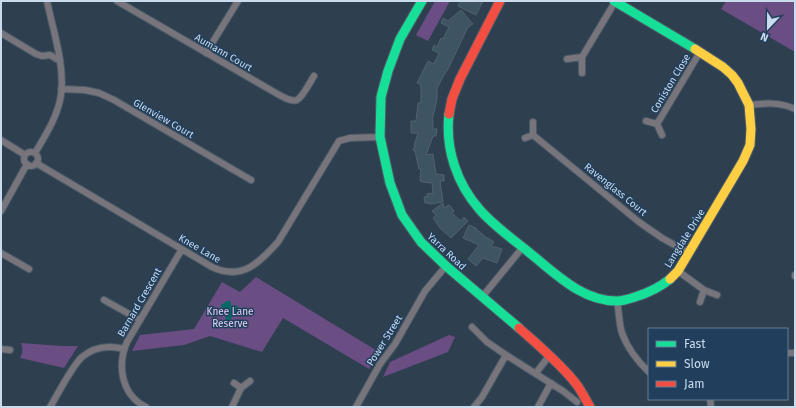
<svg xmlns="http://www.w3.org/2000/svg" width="796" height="408" viewBox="0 0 796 408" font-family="'Fira Sans',sans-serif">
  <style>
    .green { fill: #694d83 }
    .water { fill: #056966 }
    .building { fill: #3e5462; stroke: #50626e }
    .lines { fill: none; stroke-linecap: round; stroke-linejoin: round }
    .street-casing { stroke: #4c5b69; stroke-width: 8 }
    .fast-casing { stroke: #4c5b69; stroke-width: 11 }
    .slow-casing { stroke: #4c5b69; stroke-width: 11 }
    .jam-casing { stroke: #4c5b69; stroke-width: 11 }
    .street { stroke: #77757b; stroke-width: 6 }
    .fast { stroke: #16e098; stroke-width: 9 }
    .slow { stroke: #ffcf43; stroke-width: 9 }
    .jam { stroke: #f24e42; stroke-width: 9 }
    .labels { text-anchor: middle; stroke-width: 3; stroke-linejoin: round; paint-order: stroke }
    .street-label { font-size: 10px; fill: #c9dbed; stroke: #213f5c }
    .park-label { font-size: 10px; fill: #e2cff3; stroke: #213f5c }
  </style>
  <rect width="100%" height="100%" fill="#2e3f4f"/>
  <path class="green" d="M435 1H450L428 41 416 35Z
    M726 1H795V52L721 9Z
    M256 277 379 352 369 369 283 318 262 352 210 336 184 345 132 351 140 335 194 329 222 282 240 292Z
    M449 335 455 337 448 352 383 377 390 362Z
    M21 343 62 346H78L64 368 20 358C23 353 23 348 21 343Z"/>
  <path class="water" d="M227 301H231V305L233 307 237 305 238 307 236 313 233 315 230 321 229 322H227L225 316 226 312 221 306V305Z"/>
  <path class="building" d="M460 1H483L476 15 458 6Z
    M461 10 473 24 468 27 448 69 444 75 437 88V99L432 121H433V129H437L436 136H433L426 155 433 154 436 174 444 175V181H440L443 202 429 204V203H425L424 197H427V194L433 193 432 183 422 182V181H420L421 169H419L415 151 413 150 415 146H414L418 133H411V121H416L418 103H421V88L420 84 417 83 428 61 434 64 439 53 432 50 434 45 437 47 441 38 443 39 449 27 441 23 443 18 448 21Z
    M443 203 444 208 449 205 454 211 452 213 461 221 464 217 468 221 451 238 440 228 433 218 436 215 432 211Z
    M469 225 476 228V229L487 238H488L494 242 491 246 502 249 497 263 483 258 476 266 468 259 479 245 463 238Z"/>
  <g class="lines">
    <g class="street-casing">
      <path id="street" d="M117 1 281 96C286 98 292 102 297 100 303 97 310 82 314 76
        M1 33 36 54 42 56 50 55 60 61
        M206 53 238 1
        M582 57 615 2
        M567 59 582 57V73
        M61 89 85 90 99 93 114 100 251 180
        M749 105C765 103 780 102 795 109
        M646 121 657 124 662 135
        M657 124 700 52
        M533 135 639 222 662 238 689 253
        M525 138 533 135V122
        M1 140 25 155
        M24 159a7 7 0 1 1 14 0a7 7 0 1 1-14 0Z
        M35 153C45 136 58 116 61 95 65 64 53 31 47 1
        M36 163 212 267C242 281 259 263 278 242L339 141 350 138 380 137
        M1 211 27 164
        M1 253 29 269
        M678 271 704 290
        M795 276V275
        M482 297 523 247
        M104 300 140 320
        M617 301C619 311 619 324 622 333 627 347 638 362 649 372
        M700 302 704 290 717 295
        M472 327 487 342 506 355 563 391 577 402
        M1 349 10 350
        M787 353H795
        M536 373 549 356
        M234 383 241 388
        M710 399 711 407
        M50 407C58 394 72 366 82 357 94 347 109 345 124 349
        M146 407C121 395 117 365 127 342L182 249
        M232 407 241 388 250 381
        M356 407 380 364 395 344 425 291 446 266
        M474 407 482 397 506 355
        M538 407 551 383"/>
    </g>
    <g class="fast-casing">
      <path id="fast" d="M422 1 400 39 388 71 381 97 380 137 390 183 402 215 421 242 446 266 519 328
        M614 1 695 49
        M449 114C445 149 457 184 480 210 494 226 514 240 531 254 556 274 582 301 617 301 623 301 629 299 635 297 648 293 659 288 670 279"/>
    </g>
    <g class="slow-casing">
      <path id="slow" d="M670 279 678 271 743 161 750 145 751 129 749 105 738 83 732 75 723 67 695 49"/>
    </g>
    <g class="jam-casing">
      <path id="jam" d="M449 114 452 99 460 79 500 1
        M519 328C538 345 562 365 577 385 582 392 586 400 590 407"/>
    </g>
    <use href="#street" class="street"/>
    <use href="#fast" class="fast"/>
    <use href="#slow" class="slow"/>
    <use href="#jam" class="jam"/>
  </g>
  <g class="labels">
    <g class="street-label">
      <text transform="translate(224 52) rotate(30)" y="4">Aumann Court</text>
      <text transform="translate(670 83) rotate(-59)" y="4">Coniston Close</text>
      <text transform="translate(164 118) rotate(30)" y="4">Glenview Court</text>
      <text transform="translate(616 189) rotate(39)" y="4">Ravenglass Court</text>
      <text transform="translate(684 238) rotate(-58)" y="4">Langdale Drive</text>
      <text transform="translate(200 248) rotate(30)" y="4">Knee Lane</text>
      <text transform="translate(447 251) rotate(43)" y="4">Yarra Road</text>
      <text transform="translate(139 302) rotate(-60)" y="4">Barnard Crescent</text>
      <text transform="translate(384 340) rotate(-58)" y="4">Power Street</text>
    </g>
    <g class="park-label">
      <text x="230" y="315">Knee Lane<tspan x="230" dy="12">Reserve</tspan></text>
    </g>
  </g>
  <rect width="796" height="408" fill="none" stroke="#c9dbed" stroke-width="4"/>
  <rect x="648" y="328" width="140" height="72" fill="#213f5c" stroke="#647d96"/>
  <rect x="656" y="341" width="20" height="6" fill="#16e098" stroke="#647d96"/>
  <text x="684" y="348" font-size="12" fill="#c9dbed">Fast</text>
  <rect x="656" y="361" width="20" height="6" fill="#ffcf43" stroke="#647d96"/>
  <text x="684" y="368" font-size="12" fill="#c9dbed">Slow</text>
  <rect x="656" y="381" width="20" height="6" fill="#f24e42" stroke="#647d96"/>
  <text x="684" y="388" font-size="12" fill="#c9dbed">Jam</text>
  <g transform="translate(768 28) rotate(202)" stroke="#213f5c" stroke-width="3" paint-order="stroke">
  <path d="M0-3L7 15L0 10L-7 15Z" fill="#c9dbed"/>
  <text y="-6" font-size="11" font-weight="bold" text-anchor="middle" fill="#c9dbed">N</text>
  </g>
</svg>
